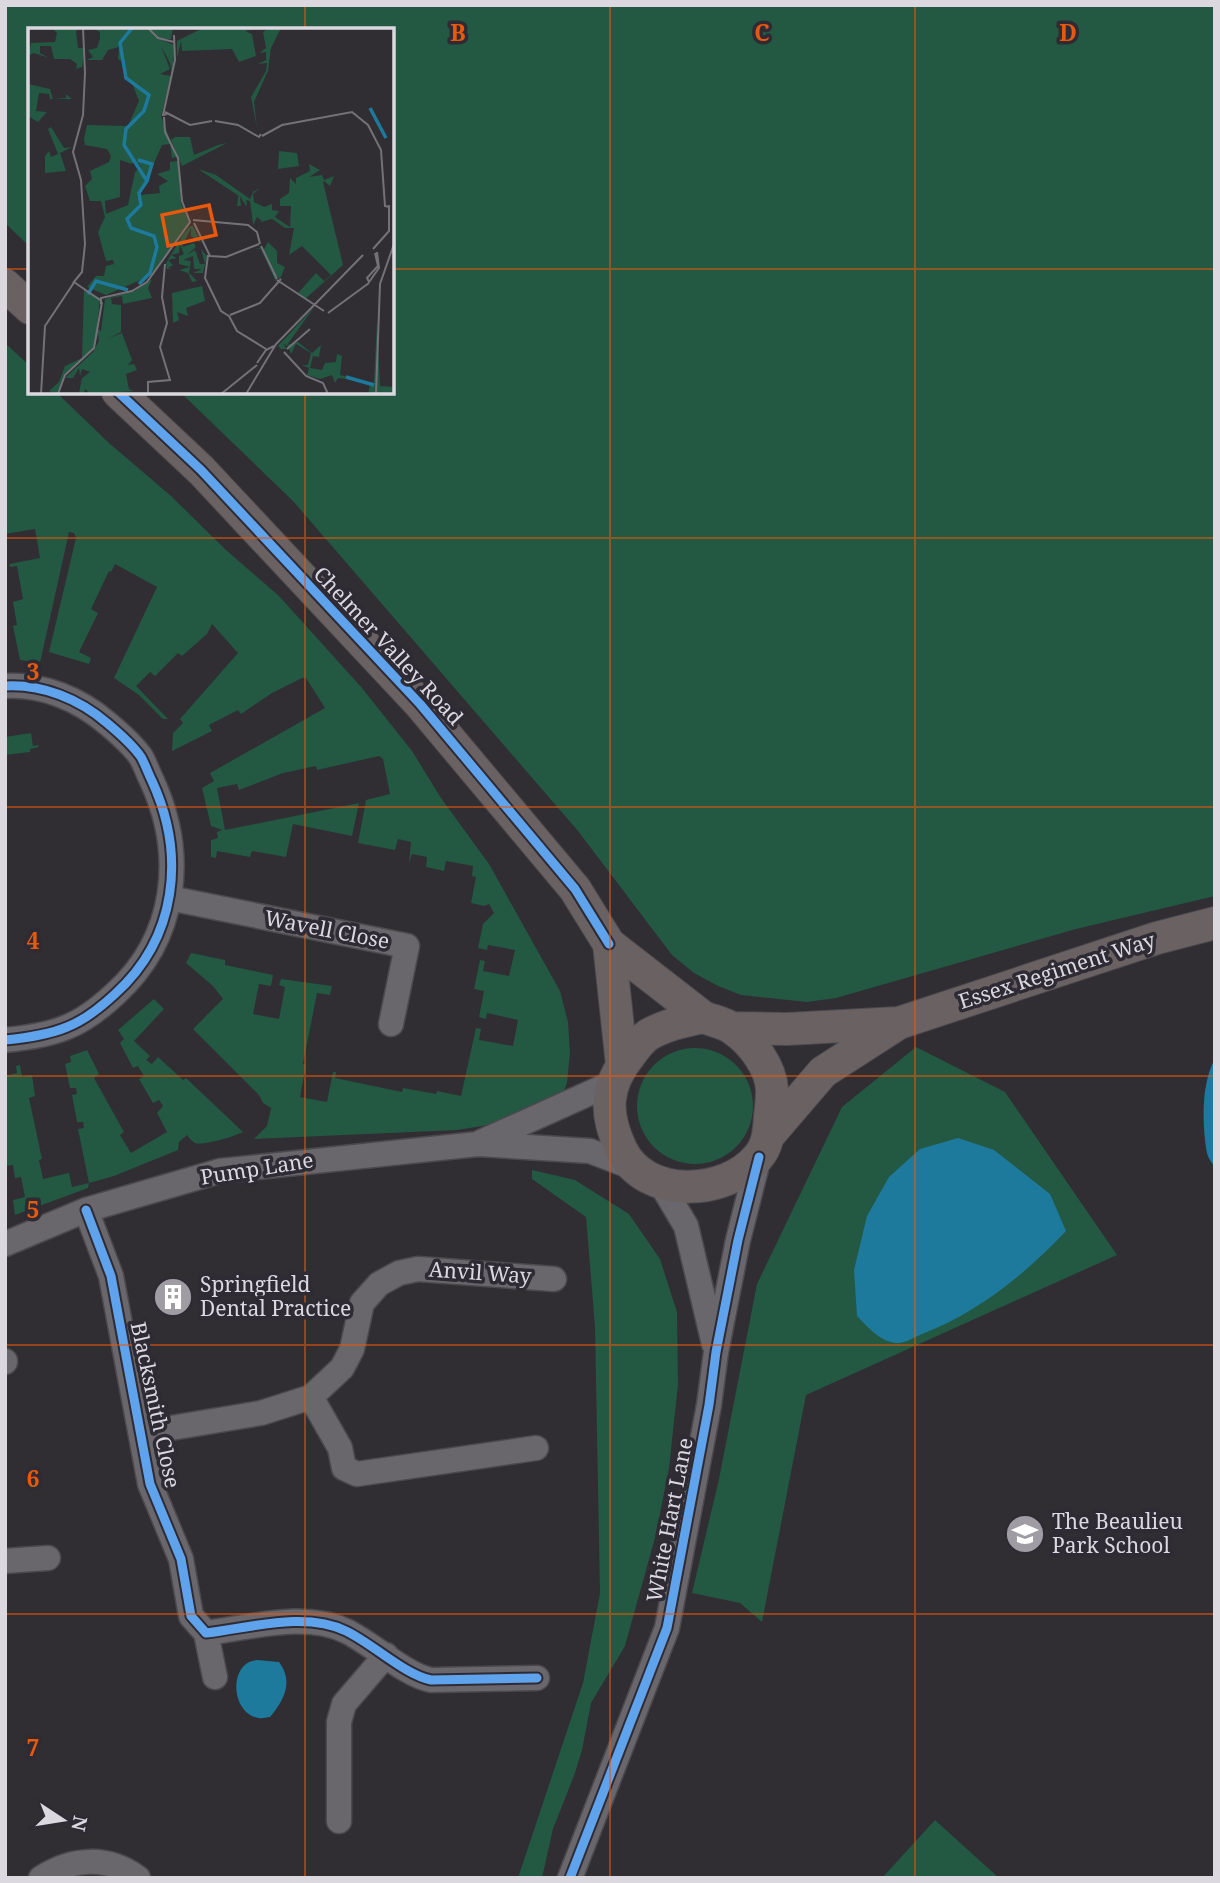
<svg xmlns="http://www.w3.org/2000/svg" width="1220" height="1883" viewBox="0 0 1220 1883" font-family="'Noto Serif',serif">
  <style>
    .green { fill: #235843 }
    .water { fill: #1d7a9d }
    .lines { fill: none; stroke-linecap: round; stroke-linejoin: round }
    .minor-casing { stroke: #4b494e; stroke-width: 27 }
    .major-casing { stroke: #4b494e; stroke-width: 34 }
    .minor { stroke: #69676b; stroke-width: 24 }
    .major { stroke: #6a6262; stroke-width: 32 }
    .cycleway-casing { stroke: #2f2b35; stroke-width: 13 }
    .cycleway { stroke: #60a3ed; stroke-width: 9 }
    .grid { fill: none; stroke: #e8590c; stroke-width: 2; stroke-opacity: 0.55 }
    .labels { text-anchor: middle; stroke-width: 7; stroke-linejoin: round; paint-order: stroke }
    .street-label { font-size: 21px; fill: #dbd9df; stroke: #2f2b35 }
    .poi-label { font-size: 21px; fill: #dbd9df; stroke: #2f2b35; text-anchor: start }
    .inset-river { fill: none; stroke: #1d7a9d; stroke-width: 3.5 }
    .inset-road { fill: none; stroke: #747278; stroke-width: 2 }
    .view { fill: #e8590c; fill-opacity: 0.15; stroke: #e8590c; stroke-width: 3.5 }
    .inset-edge { fill: none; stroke: #dbd9df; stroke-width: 3.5 }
    .grid-label { font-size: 23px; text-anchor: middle; font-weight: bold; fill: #e8590c; stroke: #2f2b35; stroke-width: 7; stroke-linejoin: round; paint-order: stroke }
  </style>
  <rect width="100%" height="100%" fill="#302d33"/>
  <path class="green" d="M5 5H1215V896L1076 929 836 998 807 1002 741 995 718 986 694 973 672 955 578 831 293 501 180 392H392V30H30V247L5 223Z
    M5 343 30 366V392H56L109 443 171 496 226 550 279 596 362 688 412 751 441 798 489 864 560 991 568 1022 570 1053 567 1083 561 1098 501 1123 457 1130 254 1139 267 1126 271 1108 263 1103 259 1095 193 1029 223 999 213 986 186 963 191 953 225 960V965L273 975 271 986 259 984 253 1014 279 1019 285 987 279 985 281 979 332 986 330 995 317 993 303 1064 306 1065 300 1097 327 1102 333 1072H336L335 1078 402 1092 403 1088 436 1094 437 1091 461 1096 476 1028 481 1029 479 1040 513 1046 518 1020 487 1013 486 1019 479 1017 484 991 474 989 480 960 485 961 483 971 509 976 515 950 488 945 487 950 478 948 483 924 494 913 489 904 484 906 471 903 476 877 472 876 473 866 446 861 444 871 426 867 427 857 412 854 409 864 411 842 398 839 395 850 358 843 366 800 390 794 383 759 379 756 317 770 316 766 283 773 239 790 237 784 217 788 225 830 359 803 352 836 293 824 286 857 252 851 250 857 217 851 216 858 211 857V840L218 838 217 832 222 830 211 826 202 788 214 781 210 773 325 708 306 678H302L272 693 241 714 238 710 209 725 212 731 172 751 173 733 183 723 180 719 238 653 212 624 207 634 182 656 178 653 155 676 150 672 136 686 168 719H163L139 695 114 678 157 587 115 564 111 572 109 571 91 609 98 613 79 652 91 658 89 664 49 652 76 538 74 533 69 532 40 663 20 660 13 626 17 625 13 602 23 599 17 566 10 567 9 564 40 558 35 529 5 534Z
    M31 733 33 746 38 745 39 747 30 749V752L5 755V737Z
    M154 999 164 1009 134 1041 150 1056 146 1060 152 1064 158 1057 183 1080 186 1078 243 1132C235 1136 204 1146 195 1143 193 1142 188 1137 187 1135L179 1142 178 1150 114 1176 89 1183 88 1188 15 1215 13 1200 25 1197 21 1177 15 1178 13 1165 6 1166 5 1159V1076L17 1073 16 1066 20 1065 22 1077 32 1075 35 1096 29 1098 42 1159 39 1160 43 1179 69 1173 72 1187 89 1183 78 1129 84 1128 83 1122H77L72 1095 77 1094 76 1088H70L65 1064 71 1062 70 1056 87 1050 99 1074 94 1078 124 1132 120 1135 131 1153 167 1132 157 1113 163 1106 159 1100 153 1103 139 1079 144 1076 138 1066 133 1068 120 1043 124 1039 118 1030Z
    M916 1047 1005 1092 1117 1255 806 1395 762 1622 740 1603 692 1593 719 1479 757 1284 842 1107Z
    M637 1106a58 58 0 1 1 116 0a58 58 0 1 1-116 0Z
    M532 1170 575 1180 629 1214 660 1259 677 1312 678 1385 669 1468 656 1534 625 1646 591 1703 582 1750 575 1773 553 1829 542 1878H518L583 1683 600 1593 595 1327 586 1217 532 1179Z
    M935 1820 999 1878H882Z"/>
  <path class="water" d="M1215 1059V1167C1212 1163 1208 1158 1207 1153 1202 1127 1201 1082 1215 1059Z
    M958 1138 994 1150 1050 1194 1066 1231C1024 1275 979 1312 922 1334 915 1337 904 1344 896 1343 879 1341 868 1327 857 1316L854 1270 867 1216 889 1177 920 1149Z
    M257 1660 279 1662C294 1682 284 1700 270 1717 266 1717 262 1719 259 1718 235 1715 229 1677 246 1664 249 1661 253 1661 257 1660Z"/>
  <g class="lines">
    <g class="minor-casing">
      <path id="minor" d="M5 686C43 684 79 699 107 723 119 733 132 744 141 757 145 764 148 773 152 781 186 855 177 938 115 994 101 1007 85 1020 67 1027 48 1035 26 1038 5 1040
        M169 898 407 946 391 1024
        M481 1142 612 1083
        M661 1184 686 1226 714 1344
        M86 1210 111 1276 150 1484 181 1559 191 1616 206 1633C249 1628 305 1611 346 1631 373 1644 405 1675 431 1680L537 1678
        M5 1244 86 1210 220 1171 478 1144 590 1151 637 1169
        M5 1361V1362
        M311 1397 340 1448 344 1468 357 1474 536 1448
        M141 1433 261 1413 311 1397 342 1368 352 1349 362 1303 379 1284 399 1273 418 1269 554 1279
        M5 1561 48 1558
        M206 1633 215 1677
        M339 1821V1722L344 1704 386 1655
        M41 1878C72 1858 107 1855 138 1878
        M570 1878 667 1628 709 1405 716 1352 738 1240 759 1157"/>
    </g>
    <g class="major-casing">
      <path id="major" d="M5 285 30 308
        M118 392 201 470 420 704 575 889 609 944 703 1017
        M609 944 622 1065
        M703 1017C713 1021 725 1023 733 1029 752 1042 771 1067 772 1090 772 1099 771 1108 770 1117 769 1131 768 1146 758 1157 726 1196 645 1200 621 1149 604 1113 605 1086 630 1055 635 1048 641 1040 648 1035 665 1025 684 1021 703 1017Z
        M732 1028 787 1029 898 1023
        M769 1135 823 1072 899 1023 1157 938 1215 923"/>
    </g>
    <use href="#minor" class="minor"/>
    <use href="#major" class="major"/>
    <g class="cycleway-casing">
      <path id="cycleway" d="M118 392 201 470 420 704 575 889 609 944
        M5 686C43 684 79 699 107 723 119 733 132 744 141 757 145 764 148 773 152 781 186 855 177 938 115 994 101 1007 85 1020 67 1027 48 1035 26 1038 5 1040
        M86 1210 111 1276 150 1484 181 1559 191 1616 206 1633C249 1628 305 1611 346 1631 373 1644 405 1675 431 1680L537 1678
        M570 1878 667 1628 709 1405 716 1352 738 1240 759 1157"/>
    </g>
    <use href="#cycleway" class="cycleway"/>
  </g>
  <path class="grid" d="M305 5V30M610 5V1878M915 5V1878M5 269H30M392 269H1215M305 392V1878M5 538H1215M5 807H1215M5 1076H1215M5 1345H1215M5 1614H1215"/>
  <defs>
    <g id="building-disc" transform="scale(2.0125)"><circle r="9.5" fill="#9f9da3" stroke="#2f2b35"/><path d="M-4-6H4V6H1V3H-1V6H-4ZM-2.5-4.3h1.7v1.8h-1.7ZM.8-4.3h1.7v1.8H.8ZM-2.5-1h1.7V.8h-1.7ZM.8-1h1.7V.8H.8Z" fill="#fff"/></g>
    <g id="school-disc" transform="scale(2.0125)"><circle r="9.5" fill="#9f9da3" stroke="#2f2b35"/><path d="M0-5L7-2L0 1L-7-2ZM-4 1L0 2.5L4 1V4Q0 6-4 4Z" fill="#fff"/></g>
  </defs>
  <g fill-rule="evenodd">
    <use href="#building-disc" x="173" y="1297"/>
    <use href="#school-disc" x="1025" y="1534"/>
  </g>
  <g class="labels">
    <g class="street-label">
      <text transform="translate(388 646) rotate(47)" y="7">Chelmer Valley Road</text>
      <text transform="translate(327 930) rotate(11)" y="7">Wavell Close</text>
      <text transform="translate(1057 971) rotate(-18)" y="7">Essex Regiment Way</text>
      <text transform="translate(257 1169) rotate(-9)" y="7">Pump Lane</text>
      <text transform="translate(480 1273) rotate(4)" y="7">Anvil Way</text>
      <text transform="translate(155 1405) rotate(78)" y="7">Blacksmith Close</text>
      <text transform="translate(670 1520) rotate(-79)" y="7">White Hart Lane</text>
    </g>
    <g class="poi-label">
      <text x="200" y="1292">Springfield<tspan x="200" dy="24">Dental Practice</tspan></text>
      <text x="1052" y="1529">The Beaulieu<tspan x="1052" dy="24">Park School</tspan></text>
    </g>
  </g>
  <g transform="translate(28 28)">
    <rect width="366" height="366" fill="#302d33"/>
    <path d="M24 0H54L48 3 50 20H57L54 39 48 41 49 36 42 31H26L23 18H12V25L21 30 6 25 0 28 3 15 27 14 29 5ZM64 0H145L143 11H130L147 17 144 45 142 35 133 18 142 41 132 46 143 48 133 88 149 129 144 130 142 116 134 117 112 167 132 165 131 158 140 153 129 146 142 142V134L150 133 153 175 161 194 124 247 78 267 59 259 68 248H76L78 238 86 236 85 232 78 233 70 204 77 189 73 173H62L57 158 64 151 62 143 81 134 83 128 79 121 57 117 56 111 59 97 100 98 111 73 104 55 97 49V35L90 31 91 19 80 22 74 32H59L65 29 60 22 69 20 72 11V4ZM92 132 104 136 107 132 113 139 107 144 100 177 78 186 77 173 92 169ZM175 0H233L217 3 224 6 228 28 211 34 204 21 154 23 153 13 149 30V13ZM241 0H253L243 20 240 43 226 74 229 100 223 69 238 43 239 35 230 36 238 32V24L231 25 238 20 235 4ZM0 56 22 61 25 71 38 70V66L44 71H22L21 66 11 65 8 83 19 84 10 94 0 88ZM23 99 36 120 44 119 32 125 38 143 17 145V128L21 123 23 129 30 126 20 101ZM147 109H162L166 127 190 117 199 115 154 138 143 112ZM251 123 269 125 271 138 250 141ZM281 136 292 142 281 149 294 147 296 152 306 148 302 158 296 153 295 154 315 237 277 271 270 265 288 245 296 253 303 247 274 218 261 227 266 200H257L244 191 229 195 234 193 229 189 225 197 222 173 218 172 219 176 218 178 212 168 213 178H209L210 169 204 173 211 168 170 141 188 147 222 171 225 164 232 160 225 166 226 174 236 179 244 176V182L251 183 247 189 262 199 263 178H252V171L261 165 262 150 268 156V150L282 143ZM162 198H165L173 215 163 208V200L154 219 166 215 168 219 159 227 167 222 172 236H177L173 221 179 228 175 245H165L174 241H166L165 228 155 232 163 233 161 245 169 253 164 254 160 245 151 242 162 239 151 236V228L156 226 152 217 151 225 143 227 149 230 140 232 145 237 140 240 145 241H139L138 235 156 205ZM240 214 249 223V235L257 239 252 251 248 247V254L233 221H227L232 220 235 223ZM124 251 120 260 124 270 95 276 94 268 83 270 84 276 93 277V304L81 310 94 305 104 332 100 337 106 336 109 342 98 346 101 361 106 363 63 366 57 361 56 366 51 365 54 350 62 344 54 341 52 348 51 340 45 350H37L65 324 71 313 70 305 65 321 56 331 37 346 29 366 21 363 31 354 37 338 54 330 56 261 72 270 69 301 73 303 77 271 107 263ZM174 258 177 273 158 280 160 288 149 284 151 292 145 295 144 265ZM287 278 259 317 270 314 284 325 293 317 291 329 285 328 282 340 294 342 297 335 308 334 309 326 314 328 312 347 346 355 349 293 352 358 366 359V365L340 366 342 357 331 352 310 350 307 355 304 347 292 351 279 347 281 340 274 337H280L283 325 268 316 263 326 260 318 255 316 259 321H253L250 318Z" fill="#235843" fill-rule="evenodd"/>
    <path class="inset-river" d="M104 0 92 15 98 50 121 67 116 83 98 101 96 117 119 153 111 165 113 177 99 191 103 200 126 208 129 219 122 245 111 256M342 80 358 110M110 132 124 136 119 153M60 266 68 253 100 262M318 349 346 357"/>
    <path class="inset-road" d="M55 0 57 45M120 0 130 10 146 14M137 84 162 97 184 93M139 86 135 87 147 32 146 7M187 93 210 97 231 109 233 106M234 108 254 97 324 84 340 97 353 122 357 178 361 179M165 192 220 197 229 204 232 216M166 195 182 228 198 229 231 216M233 218 249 251M345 221 361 203V177M347 225 350 238 339 250 341 254 351 240 349 224M180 227 177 250 193 283 201 288M249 252 296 283M46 254 72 272M45 255 54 244 57 216 53 152 45 124 55 87 57 45M73 276V270L104 263 119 254 162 194 154 173 150 130 137 104 136 89M300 285 341 255M202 287 232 275 253 251M201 288 209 303 238 321M259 321 282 301M256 324 278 348 295 355 300 366M229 335 238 322 246 318M13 366 17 298 47 253M30 366 37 347 66 320 74 274M120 366V354L142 352 132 319 139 295 134 269 137 236M193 366 229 337M218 366 248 316 335 227M348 366 352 256 366 216"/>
    <path class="view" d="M181 177 188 207 140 218 134 187Z"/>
    <rect width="366" height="366" class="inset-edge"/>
  </g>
  <g class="grid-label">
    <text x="458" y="41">B</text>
    <text x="762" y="41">C</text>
    <text x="1068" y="41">D</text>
    <text x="33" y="680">3</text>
    <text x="33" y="949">4</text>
    <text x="33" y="1218">5</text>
    <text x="33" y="1487">6</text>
    <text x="33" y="1756">7</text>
  </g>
  <rect width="1220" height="1883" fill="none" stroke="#dbd9df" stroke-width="14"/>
  <g transform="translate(63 1820) rotate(102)" stroke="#2f2b35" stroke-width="5" paint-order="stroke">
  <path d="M0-5L12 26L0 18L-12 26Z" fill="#dbd9df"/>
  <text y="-10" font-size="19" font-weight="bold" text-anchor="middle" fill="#dbd9df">N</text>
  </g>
</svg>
